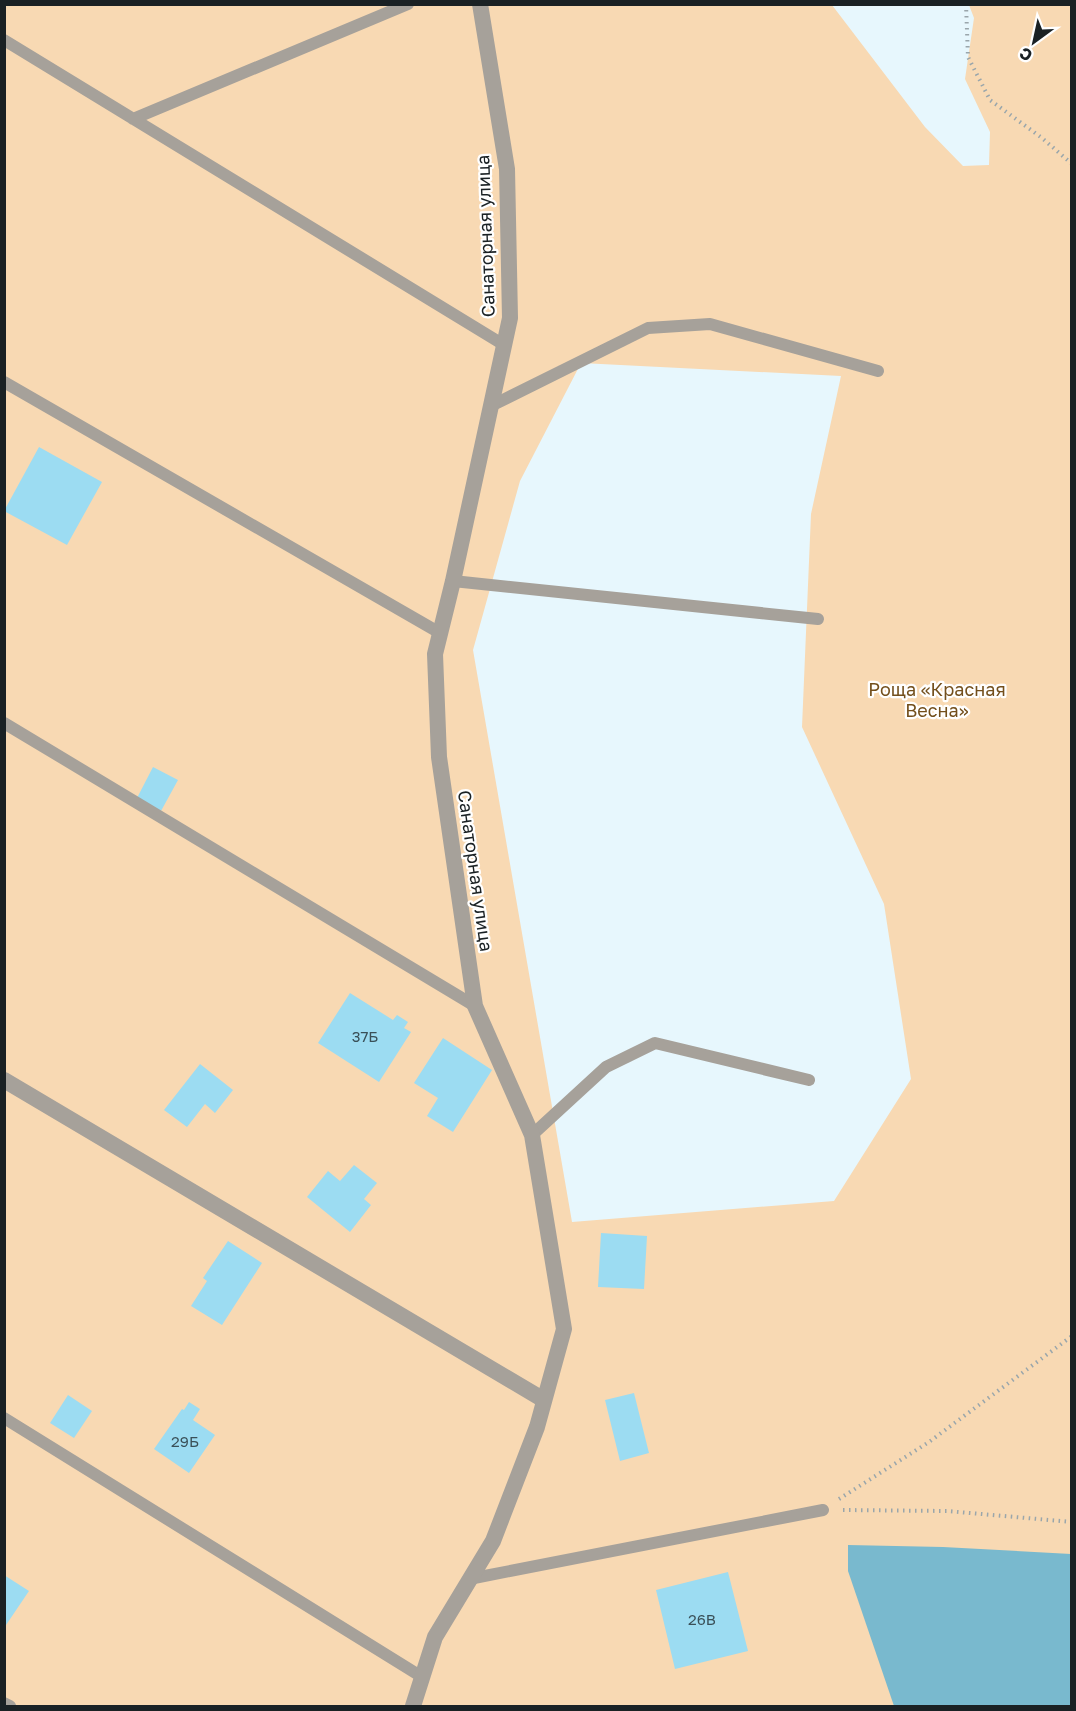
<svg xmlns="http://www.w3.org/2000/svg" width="1076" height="1711" viewBox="0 0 1076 1711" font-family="'Golos Text',sans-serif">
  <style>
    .green { fill: #f8d9b3; fill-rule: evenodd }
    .water { fill: #79b9ce }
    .building { fill: #9cdcf2 }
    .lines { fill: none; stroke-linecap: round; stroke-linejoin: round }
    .path { stroke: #9aa6ab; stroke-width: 4; stroke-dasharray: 1.5 4.5; stroke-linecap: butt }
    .service { stroke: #a6a19a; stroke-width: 12 }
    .minor { stroke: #a6a19a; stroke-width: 16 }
    .labels { text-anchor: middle; stroke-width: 4.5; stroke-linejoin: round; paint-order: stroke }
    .number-label { font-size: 15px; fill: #3a5058 }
    .street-label { font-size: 18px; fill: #1a2124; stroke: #fff }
    .park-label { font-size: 18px; fill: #734f1c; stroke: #fff }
  </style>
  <rect width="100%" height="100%" fill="#e7f7fd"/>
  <path class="green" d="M5 5H832L925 127 963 166 989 165 990 132 965 79 974 18 969 5H1071V1706H5ZM581 363 841 376 811 514 802 727 884 904 911 1079 834 1201 572 1222 473 650 520 481Z"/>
  <path class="water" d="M848 1545 943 1547 1071 1554V1706H894L848 1571Z"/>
  <path class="building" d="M39 447 102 482 67 545 4 511Z
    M153 767 178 780 161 811 137 798Z
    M350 993 393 1020 397 1015 408 1022 404 1028 411 1032 379 1082 318 1043Z
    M443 1038 492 1070 453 1132 427 1116 438 1098 414 1083Z
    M200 1064 233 1090 215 1113 205 1104 187 1127 164 1110Z
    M354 1165 377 1183 364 1199 371 1205 350 1232 307 1197 328 1171 340 1181Z
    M601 1233 647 1236 644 1289 598 1287Z
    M228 1241 262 1263 222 1325 191 1306 207 1281 203 1278Z
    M634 1393 649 1453 620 1461 605 1400Z
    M68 1395 92 1411 74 1438 50 1423Z
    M189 1402 200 1409 193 1420 215 1435 189 1473 154 1449 182 1409 184 1410Z
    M728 1572 748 1651 675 1669 656 1590Z
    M4 1575 29 1591 4 1628Z"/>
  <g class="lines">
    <path class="path" d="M966 4 968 57 990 100 1042 138 1072 164
      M839 1499 929 1442 1072 1336
      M843 1510 947 1511 1072 1522"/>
    <path class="service" d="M4 40 504 345
      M133 119 408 4
      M4 382 440 633
      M491 406 648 328 710 324 878 371
      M453 581 818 619
      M4 723 475 1006
      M532 1135 606 1067 655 1043 809 1080
      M4 1418 422 1677
      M469 1579 823 1510
      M4 1703 10 1706"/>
    <path class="minor" d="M4 1080 544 1400
      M413 1706 435 1637 493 1541 537 1427 564 1329 532 1135 475 1006 439 757 435 654 453 581 510 318 507 169 480 4"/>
  </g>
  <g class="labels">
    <g class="number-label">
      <text x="365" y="1042">37Б</text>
      <text x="185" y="1447">29Б</text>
      <text x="702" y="1625">26В</text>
    </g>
    <g class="street-label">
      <text transform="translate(486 236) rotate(-92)" y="6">Санаторная улица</text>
      <text transform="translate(475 871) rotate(82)" y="6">Санаторная улица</text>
    </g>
    <g class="park-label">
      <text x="937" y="696">Роща «Красная<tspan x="937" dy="21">Весна»</tspan></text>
    </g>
  </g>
  <rect width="1076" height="1711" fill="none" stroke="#1a2124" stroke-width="12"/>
  <g transform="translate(1034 42) rotate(213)" stroke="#ffffff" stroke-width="4.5" paint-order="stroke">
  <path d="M0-4.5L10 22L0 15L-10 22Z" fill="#1a2124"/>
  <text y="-9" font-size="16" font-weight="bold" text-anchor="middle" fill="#1a2124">С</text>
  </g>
</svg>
